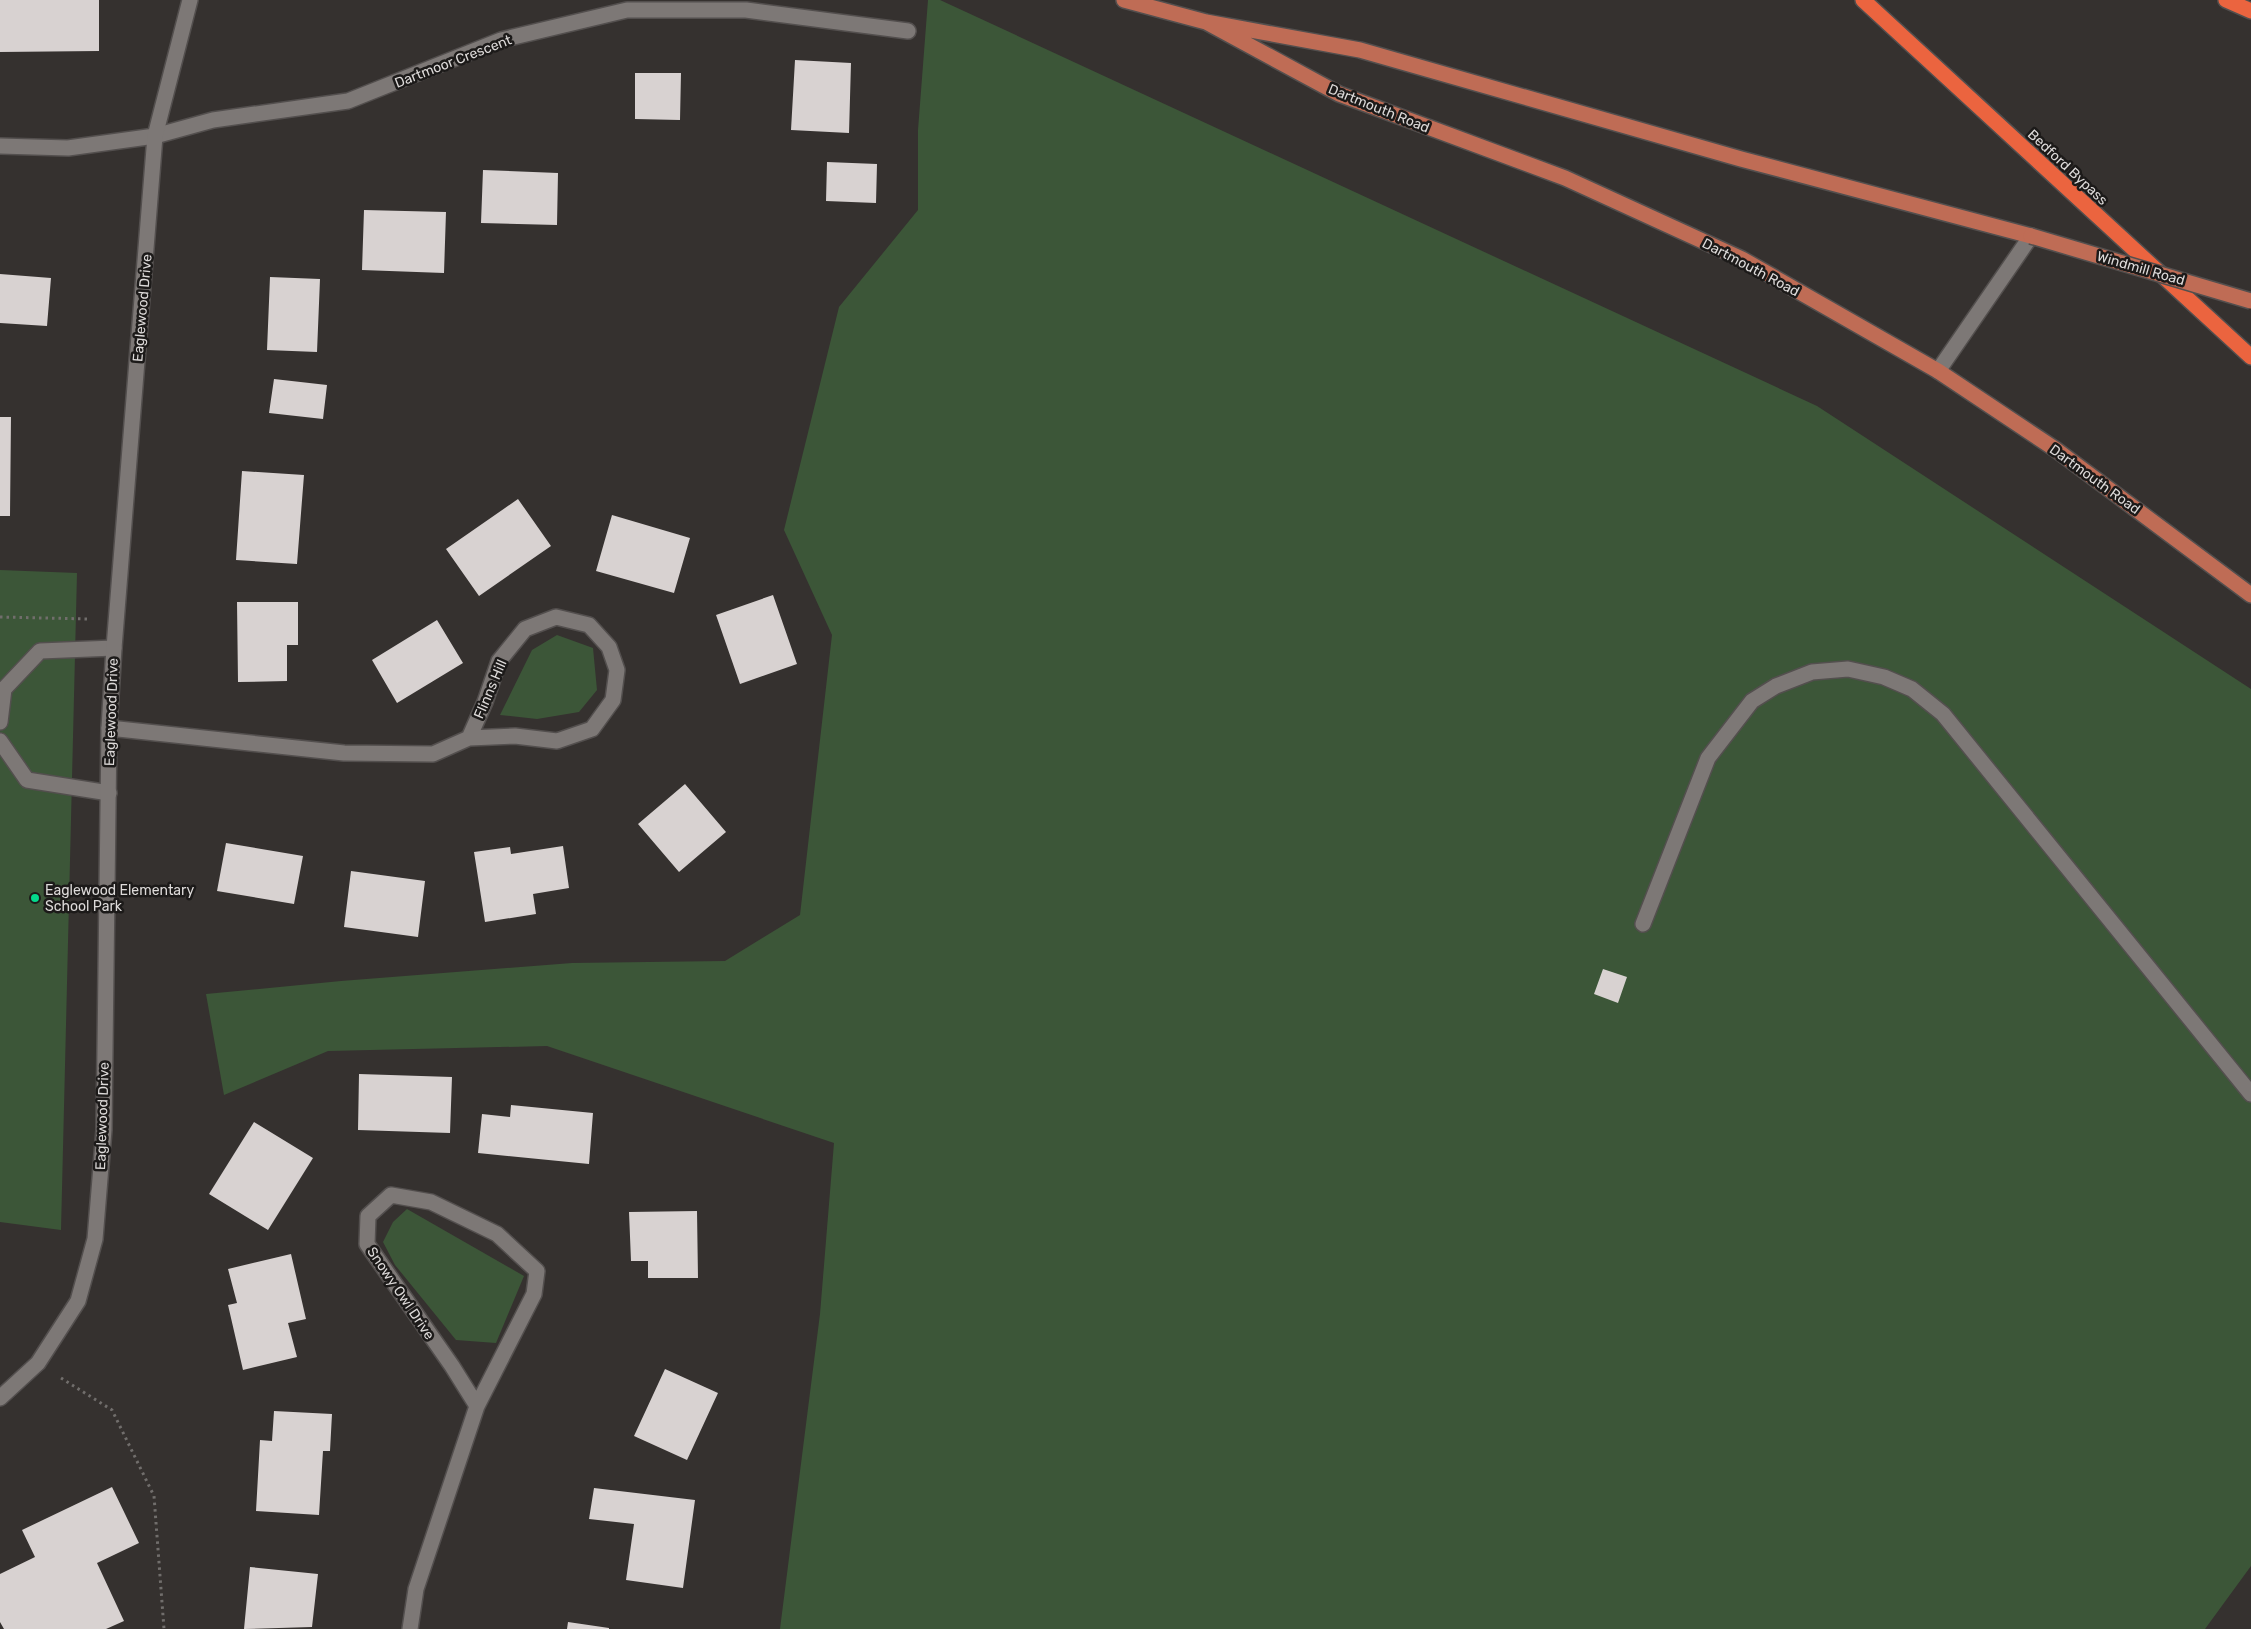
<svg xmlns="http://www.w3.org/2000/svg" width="2251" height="1629" viewBox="0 0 2251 1629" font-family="Rubik,sans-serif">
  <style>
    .green { fill: #3c5638 }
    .building { fill: #d8d2d1 }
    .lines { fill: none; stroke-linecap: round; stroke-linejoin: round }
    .lane-casing { stroke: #534f4e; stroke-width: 18 }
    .street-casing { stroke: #534f4e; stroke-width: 18 }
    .secondary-casing { stroke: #534f4e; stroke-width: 18 }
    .primary-casing { stroke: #534f4e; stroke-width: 18 }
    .highway-casing { stroke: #534f4e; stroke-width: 18 }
    .path { stroke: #716e6c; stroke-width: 3; stroke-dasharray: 2.5 4; stroke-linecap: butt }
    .lane { stroke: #7d7876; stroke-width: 15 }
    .street { stroke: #7d7876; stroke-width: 15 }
    .secondary { stroke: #7d7876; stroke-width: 15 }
    .primary { stroke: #bf6c55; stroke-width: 15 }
    .highway { stroke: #eb643f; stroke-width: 15 }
    .primary-bridge-casing { stroke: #534f4e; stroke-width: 18; stroke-linecap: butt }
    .primary-bridge { stroke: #bf6c55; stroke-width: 15 }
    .poi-dot { fill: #04d98b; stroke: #1c1a19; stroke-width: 2 }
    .labels { text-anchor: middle; stroke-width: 5; stroke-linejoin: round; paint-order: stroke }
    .street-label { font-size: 14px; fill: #dddad9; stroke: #1c1a19 }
    .poi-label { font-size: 14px; fill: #dddad9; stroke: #1c1a19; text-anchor: start }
  </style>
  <rect width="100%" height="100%" fill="#35312f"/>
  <path class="green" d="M928 0H940L1817 406 2251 689V1566L2205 1629H780L820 1314 834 1143 547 1046 328 1051 224 1095 206 994 341 981 572 963 725 961 800 915 832 635 784 530 839 307 918 210V130Z
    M0 570 77 573 61 1230 0 1222Z
    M557 635 593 648 597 690 579 712 537 719 500 715 532 650Z
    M407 1209 524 1276 496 1343 456 1340 395 1265 383 1242 393 1222Z"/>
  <path class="building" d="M0 0H99V51L0 52Z
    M795 60 851 63 849 133 791 130Z
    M635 73H681L680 120 635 119Z
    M827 162 877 164 876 203 826 201Z
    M483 170 558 173 557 225 481 223Z
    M364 210 446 212 444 273 362 270Z
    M0 274 51 278 47 326 0 323Z
    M270 277 320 279 317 352 267 350Z
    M274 379 327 385 323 419 269 413Z
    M0 417H11L10 516H0Z
    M242 471 304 475 297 564 236 560Z
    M518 499 551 546 479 596 446 549Z
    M612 515 690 538 674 593 596 571Z
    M773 595 797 664 740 684 716 615Z
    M237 602H298V645H287V681L238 682Z
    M437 620 463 663 397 703 372 660Z
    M685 784 726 832 679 872 638 824Z
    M226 843 303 856 294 904 217 891Z
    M563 846 569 888 533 894 536 914 485 922 474 852 510 847 511 854Z
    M351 871 425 881 418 937 344 927Z
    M1603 969 1627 977 1618 1003 1594 994Z
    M359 1074 452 1077 450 1133 358 1130Z
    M511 1105 593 1113 589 1164 478 1153 482 1114 510 1117Z
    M254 1122 313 1158 268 1230 209 1194Z
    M697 1211 698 1278H648V1261H631L629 1212Z
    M291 1254 306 1319 288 1323 297 1357 243 1370 228 1305 237 1303 228 1269Z
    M665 1369 718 1393 687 1460 634 1436Z
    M274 1411 332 1414 330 1451H323L319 1515 256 1511 260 1440 272 1441Z
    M112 1487 139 1543 97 1563 124 1621 106 1629H4L0 1622V1574L35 1557 22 1530Z
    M594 1488 695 1500 683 1588 626 1580 634 1524 589 1519Z
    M250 1567 318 1574 312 1627 244 1629Z
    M568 1622 609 1628V1629H567Z"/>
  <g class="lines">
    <g class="lane-casing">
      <path id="lane" d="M1938 371 2031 236
        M0 722 4 689 40 651 114 648
        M0 741 27 780 109 793
        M1643 924 1708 758 1752 701 1776 686 1812 672 1848 669 1884 677 1912 689 1943 714 2251 1094"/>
    </g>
    <g class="street-casing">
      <path id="street" d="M0 146 68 148 155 136 213 120 348 101 501 40 627 10H746L908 31
        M109 728 344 753 433 754 469 738 515 736 557 741 592 729 613 700 617 670 609 647 589 625 556 617 525 629 499 661 485 702 469 738
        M410 1629 416 1589 477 1406 534 1294 537 1271 497 1234 431 1202 391 1195 368 1216 367 1244 452 1366 477 1406"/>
    </g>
    <g class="secondary-casing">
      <path id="secondary" d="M0 1398 38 1363 78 1301 95 1239 104 1130 109 728 114 648 155 136 190 0"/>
    </g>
    <g class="primary-casing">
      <path id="primary" d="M1124 0 1206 22 1360 50 1741 159 2031 236
        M1206 22 1339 94 1565 178 1742 259 1938 371 2055 449 2251 595"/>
    </g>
    <g class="highway-casing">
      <path id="highway" d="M1863 0 2251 357
        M2226 0 2251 11"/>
    </g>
    <path class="path" d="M0 617 89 619
      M61 1378 112 1410 154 1496 164 1629"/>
    <use href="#lane" class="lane"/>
    <use href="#street" class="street"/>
    <use href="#secondary" class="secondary"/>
    <use href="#primary" class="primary"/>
    <use href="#highway" class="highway"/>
    <g class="primary-bridge-casing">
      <path id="primary-bridge" d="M2031 236 2251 301"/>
    </g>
    <use href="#primary-bridge" class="primary-bridge"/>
  </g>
  <circle class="poi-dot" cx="35" cy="898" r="5"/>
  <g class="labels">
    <g class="street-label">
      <text transform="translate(453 61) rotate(-21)" y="5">Dartmoor Crescent</text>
      <text transform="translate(1379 108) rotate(22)" y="5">Dartmouth Road</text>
      <text transform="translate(2068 167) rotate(43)" y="5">Bedford Bypass</text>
      <text transform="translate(1751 267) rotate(28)" y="5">Dartmouth Road</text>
      <text transform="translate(2141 268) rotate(16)" y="5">Windmill Road</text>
      <text transform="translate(142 308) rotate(-85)" y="5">Eaglewood Drive</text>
      <text transform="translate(2095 479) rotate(36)" y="5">Dartmouth Road</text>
      <text transform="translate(490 689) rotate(-67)" y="5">Flinns Hill</text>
      <text transform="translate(111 712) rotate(-88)" y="5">Eaglewood Drive</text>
      <text transform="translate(102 1116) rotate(-88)" y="5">Eaglewood Drive</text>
      <text transform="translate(401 1293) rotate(56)" y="5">Snowy Owl Drive</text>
    </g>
    <g class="poi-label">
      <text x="45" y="895">Eaglewood Elementary<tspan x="45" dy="16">School Park</tspan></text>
    </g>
  </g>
</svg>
